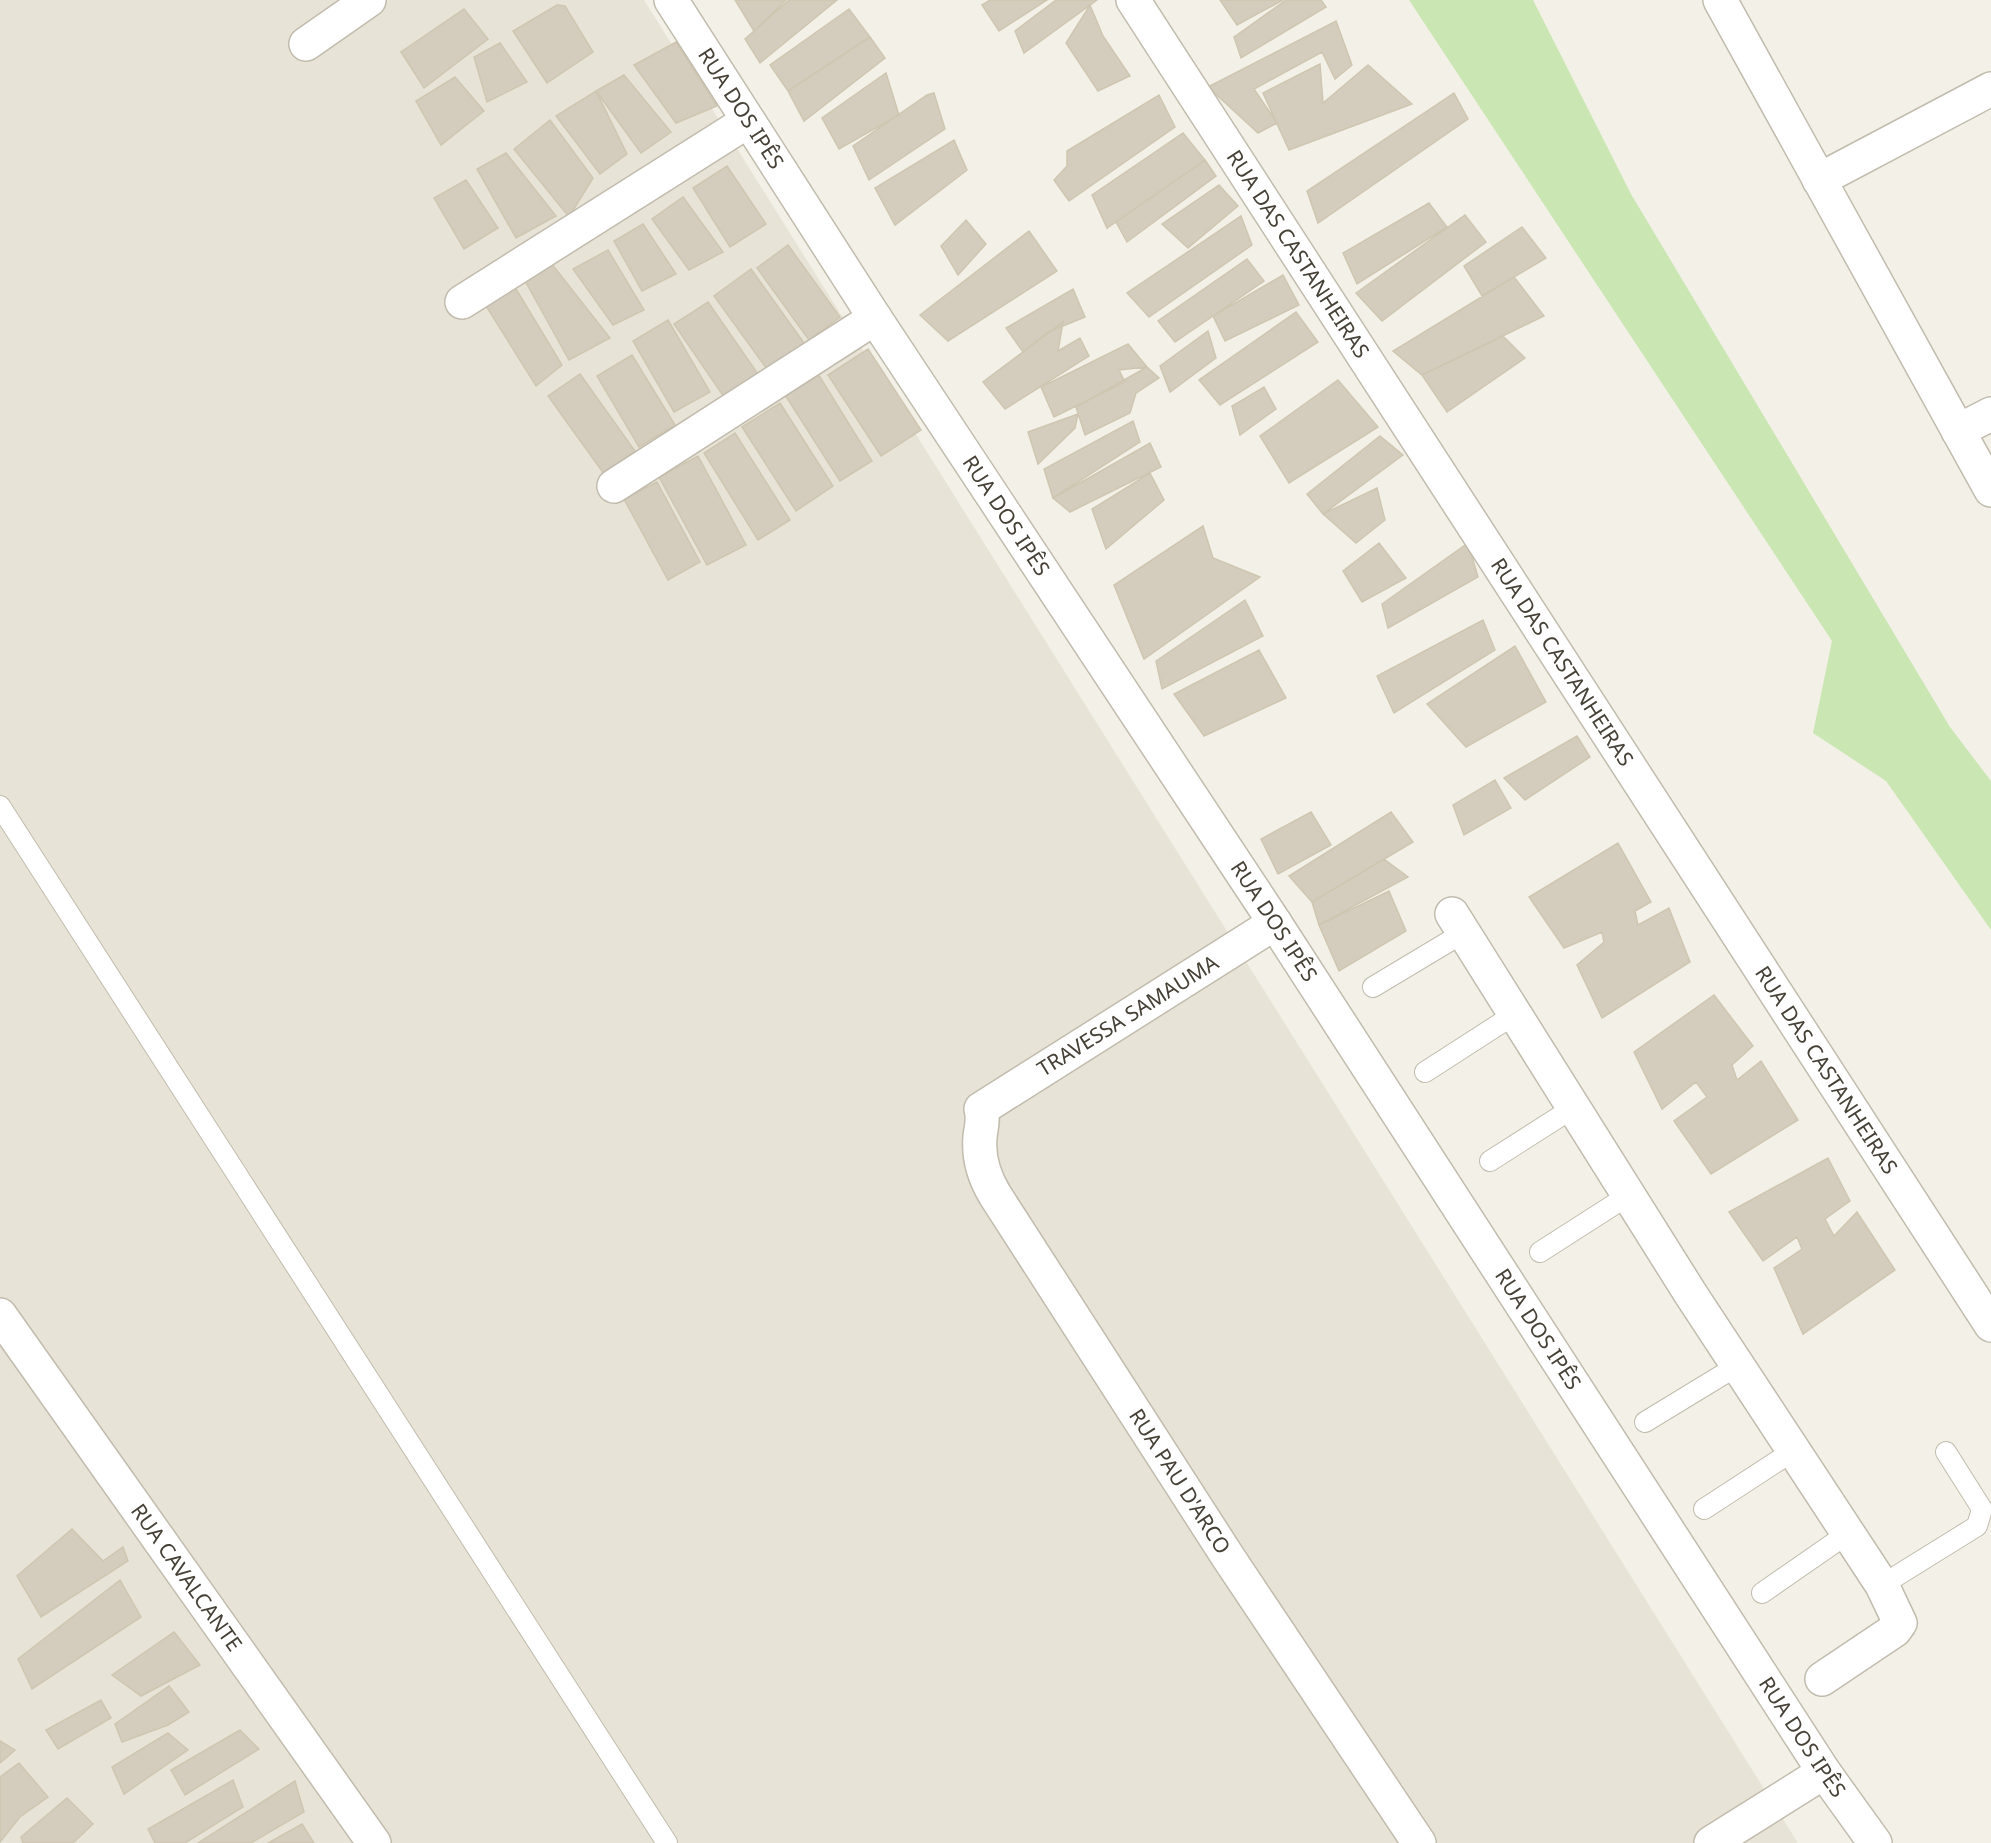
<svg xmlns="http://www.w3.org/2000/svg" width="1991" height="1843" viewBox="0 0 1991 1843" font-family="'Noto Sans',sans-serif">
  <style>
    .residential { fill: #e7e3d6 }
    .green { fill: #cae6b2 }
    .building { fill: #d4cdbd; stroke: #cfc6b1; stroke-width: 1.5 }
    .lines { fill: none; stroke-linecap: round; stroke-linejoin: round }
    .lane-casing { stroke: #c1bcad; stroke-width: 22 }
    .street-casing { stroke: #c1bcad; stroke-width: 36 }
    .lane { stroke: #fff; stroke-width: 20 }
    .street { stroke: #fff; stroke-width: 33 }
    .labels { text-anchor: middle; stroke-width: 5; stroke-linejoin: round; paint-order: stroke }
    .street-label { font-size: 21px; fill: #464136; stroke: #fff }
  </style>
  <rect width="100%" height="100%" fill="#f3f1e7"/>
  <path class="residential" d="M0 0H644L1798 1843H0Z"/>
  <path class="green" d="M1409 0H1533L1631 194 1950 727 1991 781V930L1886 781 1813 733 1832 641Z"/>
  <path class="building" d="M735 0H786L754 31Z
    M789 0H837L760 63 745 39Z
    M990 0H1047L999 31 982 5Z
    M1056 0H1097L1024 53 1015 31Z
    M1220 0H1283L1237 25Z
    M1286 0H1321L1326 7 1241 58 1234 37Z
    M557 5 565 6 593 52 547 83 513 31Z
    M1090 5 1103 36 1130 76 1098 91 1066 43Z
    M464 9 488 39 424 88 401 52Z
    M849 9 870 37 788 91 770 65Z
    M1336 21 1352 65 1335 79 1322 52 1254 89 1277 123 1258 133 1208 87Z
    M870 37 885 58 804 121 788 91Z
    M676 42 717 106 676 123 634 65Z
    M500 43 527 82 487 102 474 57Z
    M1320 64 1323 103 1368 65 1412 104 1289 150 1263 93Z
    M886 73 899 115 839 149 822 118Z
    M624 75 671 132 641 153 596 91Z
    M455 77 484 111 441 145 416 101Z
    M596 91 627 154 600 174 556 116Z
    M934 93 945 129 869 180 853 146 927 95Z
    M1454 93 1468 119 1318 223 1307 191Z
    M1159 95 1175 127 1069 201 1054 180 1067 166V151Z
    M550 120 593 178 569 217 514 149Z
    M1183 133 1205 160 1107 228 1092 195Z
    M954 140 967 170 895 225 875 188Z
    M506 153 556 216 516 238 477 169Z
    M1205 160 1216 176 1127 242 1116 222Z
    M727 166 766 224 730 247 693 188Z
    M466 180 498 228 464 249 434 198Z
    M1219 185 1238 206 1188 248 1162 224Z
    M683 197 723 252 689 270 652 219Z
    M1429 203 1447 227 1357 284 1343 253Z
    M1465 215 1486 242 1382 321 1356 293Z
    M1241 216 1252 245 1149 317 1127 293Z
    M966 220 986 244 958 275 941 246Z
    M643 224 676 274 642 291 614 241Z
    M1522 227 1546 258 1482 296 1464 266Z
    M1029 231 1057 271 948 341 920 315Z
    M788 245 840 317 809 340 757 268Z
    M608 250 644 310 613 325 573 269Z
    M1247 259 1264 281 1175 342 1158 321Z
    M551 263 610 338 569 360 524 279Z
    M751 269 804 343 767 369 714 296Z
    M1283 275 1299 305 1225 341 1213 316Z
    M1514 277 1544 316 1422 375 1393 351Z
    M513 284 562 365 536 386 483 301Z
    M1073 289 1085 317 1048 332 1023 352 1006 328Z
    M708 302 758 374 724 397 674 324Z
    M1296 312 1318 342 1220 405 1199 380Z
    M668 320 710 392 674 412 633 341Z
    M1063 322 1058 351 1080 338 1089 356 1005 409 983 382Z
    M1208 331 1216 358 1170 392 1160 366Z
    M1503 336 1525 358 1447 412 1422 375Z
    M1128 344 1147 367 1119 370 1125 382 1054 417 1041 387Z
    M868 349 921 430 881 456 828 375Z
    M632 355 675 425 639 447 597 376Z
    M1147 367 1159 378 1136 393 1130 413 1085 435 1076 407Z
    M580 374 635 451 604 474 548 396Z
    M818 374 872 461 840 481 785 395Z
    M1338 380 1378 427 1289 483 1260 436Z
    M1264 387 1276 409 1240 435 1232 406Z
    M780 403 833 486 796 511 742 427Z
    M1078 414 1075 428 1038 464 1028 432Z
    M1133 421 1140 442 1053 498 1044 469Z
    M735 433 790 520 758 540 704 453Z
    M1380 436 1403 455 1323 514 1307 494Z
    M1150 443 1161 467 1070 512 1053 498Z
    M698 456 746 545 707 565 659 477Z
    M1150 473 1164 500 1106 549 1092 509Z
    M657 482 700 562 668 580 624 499Z
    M1377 488 1385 520 1356 543 1323 514Z
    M1203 526 1213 558 1260 577 1144 659 1114 585Z
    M1379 543 1406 578 1362 602 1343 571Z
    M1468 543 1478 577 1388 628 1382 604Z
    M1245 600 1263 636 1162 689 1156 661Z
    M1483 620 1495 650 1394 713 1377 676Z
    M1515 646 1546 702 1466 747 1427 704Z
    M1259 650 1286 698 1204 736 1174 694Z
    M1577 736 1590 757 1525 800 1504 778Z
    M1495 780 1511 808 1464 835 1453 805Z
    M1311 812 1331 845 1278 874 1261 839Z
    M1391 812 1413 842 1312 902 1289 876Z
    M1618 843 1651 902 1635 911 1638 925 1669 908 1690 962 1602 1018 1577 965 1604 942 1602 932 1564 948 1529 897Z
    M1384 859 1408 877 1319 925 1312 902Z
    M1389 891 1406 931 1339 971 1319 925Z
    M1714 995 1753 1046 1732 1065 1737 1080 1761 1061 1798 1120 1711 1174 1674 1121 1707 1097 1696 1082 1662 1109 1634 1052Z
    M1828 1158 1850 1201 1825 1219 1834 1236 1857 1212 1895 1270 1803 1334 1774 1268 1802 1249 1797 1237 1763 1261 1729 1212Z
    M72 1529 103 1561 123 1547 128 1561 41 1617 17 1576Z
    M120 1580 141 1617 32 1689 18 1659Z
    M174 1632 200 1665 141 1696 112 1675Z
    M169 1686 189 1712 168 1725 122 1742 115 1724Z
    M101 1700 111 1718 58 1749 46 1730Z
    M240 1730 259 1749 185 1795 171 1770Z
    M168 1733 188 1750 124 1794 112 1767Z
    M0 1741 15 1750 0 1763Z
    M19 1763 48 1797 20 1817 0 1842V1777Z
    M233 1780 243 1807 185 1843H155L148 1829Z
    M295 1781 304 1812 251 1843H198Z
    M67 1798 93 1824 73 1843H23L21 1837Z
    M302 1824 314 1843H268Z"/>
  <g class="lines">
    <g class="lane-casing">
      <path id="lane" d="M0 806 667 1843
        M1373 987 1463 933
        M1425 1072 1515 1014
        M1490 1161 1573 1108
        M1540 1252 1629 1195
        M1645 1422 1737 1366
        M1704 1509 1793 1451
        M1882 1585 1977 1526 1982 1509 1946 1452
        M1762 1593 1847 1534"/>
    </g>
    <g class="street-casing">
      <g id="street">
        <path id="s1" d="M671 0 875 318 1275 923 1824 1772 1875 1843"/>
        <path id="s2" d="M1133 0 1991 1325"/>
        <path d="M1720 0 1991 490"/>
        <path d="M306 44 369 0"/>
        <path d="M1819 180 1991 89"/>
        <path d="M462 302 748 121"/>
        <path d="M1958 431 1991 414"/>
        <path d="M614 486 875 318"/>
        <path d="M1452 914 1690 1293 1882 1585 1900 1623 1895 1630 1822 1679"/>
        <path id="s3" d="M1275 923 981 1109C984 1119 981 1127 980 1137 978 1159 984 1177 995 1195L1228 1557 1419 1843"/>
        <path id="s4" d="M0 1315 374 1843"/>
        <path d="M1711 1843 1824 1772"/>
      </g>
    </g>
    <use href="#lane" class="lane"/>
    <use href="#street" class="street"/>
  </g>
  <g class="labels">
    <g class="street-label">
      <text dy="7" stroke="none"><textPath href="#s1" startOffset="129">RUA DOS IPÊS</textPath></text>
      <text dy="7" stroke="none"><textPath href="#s2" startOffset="303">RUA DAS CASTANHEIRAS</textPath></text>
      <text dy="7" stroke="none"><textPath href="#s1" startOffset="615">RUA DOS IPÊS</textPath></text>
      <text dy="7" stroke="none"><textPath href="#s2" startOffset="789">RUA DAS CASTANHEIRAS</textPath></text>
      <text dy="7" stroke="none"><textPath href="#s1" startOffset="1101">RUA DOS IPÊS</textPath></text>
      <text transform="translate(1128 1016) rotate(-32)" y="7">TRAVESSA SAMAUMA</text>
      <text dy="7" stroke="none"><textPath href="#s2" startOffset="1275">RUA DAS CASTANHEIRAS</textPath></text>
      <text dy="7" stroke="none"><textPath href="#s1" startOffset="1587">RUA DOS IPÊS</textPath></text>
      <text dy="7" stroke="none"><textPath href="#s3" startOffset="778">RUA PAU D'ARCO</textPath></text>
      <text dy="7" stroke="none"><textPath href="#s4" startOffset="322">RUA CAVALCANTE</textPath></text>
      <text dy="7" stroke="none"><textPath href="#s1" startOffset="2073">RUA DOS IPÊS</textPath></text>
    </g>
  </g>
</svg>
